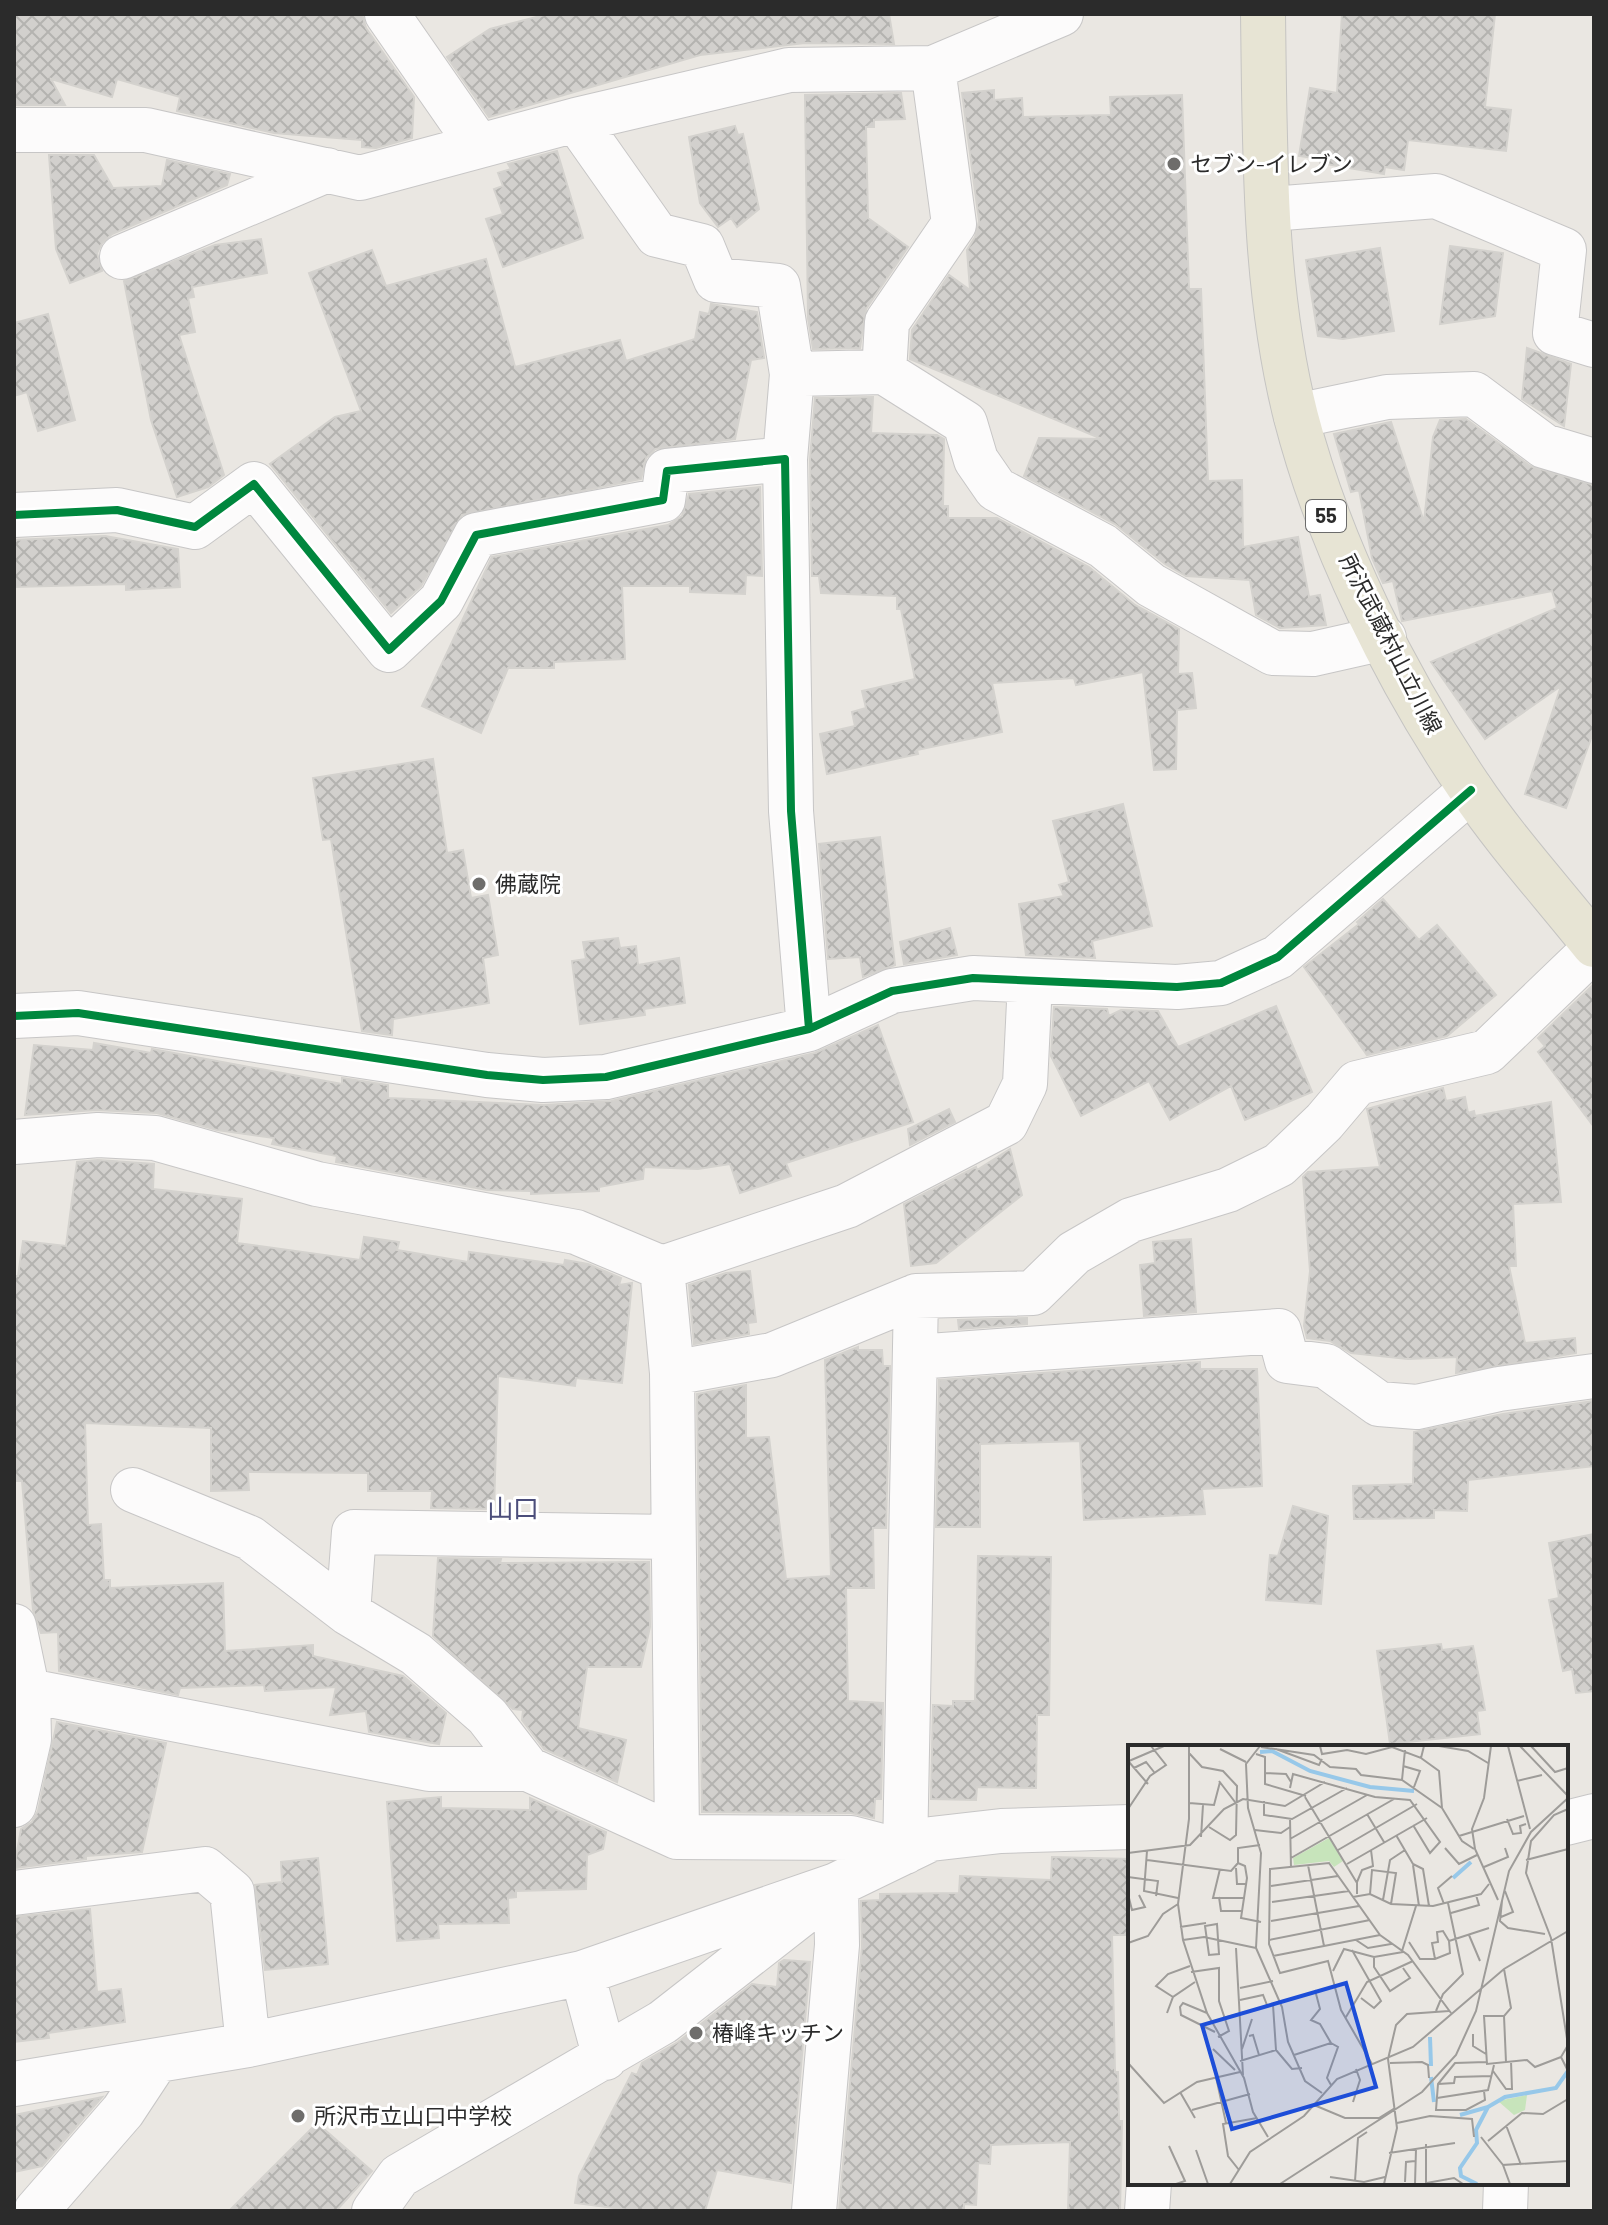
<svg xmlns="http://www.w3.org/2000/svg" width="1608" height="2225" viewBox="0 0 1608 2225" font-family="Barlow,'Noto Sans JP',sans-serif">
  <style>
    .building { fill: url(#building-cross-hatch); stroke: #d4d2ce; stroke-width: 2 }
    .lines { fill: none; stroke-linecap: round; stroke-linejoin: round }
    .minor-casing { stroke: #c7c6c6; stroke-width: 46 }
    .major-casing { stroke: #c5c4c2; stroke-width: 46 }
    .minor { stroke: #fcfbfb; stroke-width: 44 }
    .major { stroke: #e7e4d4; stroke-width: 44 }
    .cycleway-casing { stroke: #fff; stroke-width: 13 }
    .cycleway { stroke: #00873e; stroke-width: 8 }
    .poi-dot { fill: #6e6d6b; stroke: #fff; stroke-width: 3 }
    .labels { text-anchor: middle; stroke-width: 6; stroke-linejoin: round; paint-order: stroke }
    .shield { fill: #fff; stroke: #6b6b6b; stroke-width: 2 }
    .shield-label { font-size: 20px; font-weight: bold; fill: #2b2b2b }
    .poi-label { font-size: 22px; fill: #2b2b2b; stroke: #fff; text-anchor: start }
    .street-label { font-size: 22px; fill: #2b2b2b; stroke: #fff }
    .quarter-label { font-size: 26px; fill: #4c4e7b; stroke: #fff }
    .inset-river { fill: none; stroke: #97c8e9; stroke-width: 4 }
    .inset-road { fill: none; stroke: #9e9c99; stroke-width: 2 }
    .view { fill: #1d4ed8; fill-opacity: 0.15; stroke: #1d4ed8; stroke-width: 4 }
    .inset-edge { fill: none; stroke: #2b2b2b; stroke-width: 4 }
  </style>
  <defs>
    <pattern id="building-cross-hatch" width="8" height="8" patternUnits="userSpaceOnUse" patternTransform="scale(2)"><rect width="8" height="8" fill="#d2d0cd"/><path d="M0 0l8 8M0 8l8-8" fill="none" stroke="#b4b3b0"/></pattern>
  </defs>
  <rect width="100%" height="100%" fill="#eae7e2"/>
  <path class="building" d="M14 14H362L366 28 414 97 412 138 376 148 362 147V140L274 133 177 111 180 97 117 79 112 97 51 79 65 105H14Z
    M548 14H889L894 44 805 43 700 55 489 117 447 57 490 29Z
    M1342 14H1495L1485 107 1511 110 1506 151 1408 140 1404 170 1385 167 1384 174 1320 163V159L1299 156 1310 88 1337 93Z
    M994 90V100L1022 98 1023 117 1111 115 1110 97 1182 95 1189 289H1201L1208 481 1242 480 1243 547 1298 537 1309 597 1320 595 1326 625 1280 628 1256 615 1250 580 1186 576 1165 564 1115 524 1024 476 1039 438 1102 439 910 359 912 330 949 275 970 290 967 250 975 237 979 221 962 93Z
    M901 93 905 119 874 120V127H866L868 218 908 247 866 309 860 348 813 349 808 318 805 95Z
    M735 126 738 135 743 134 759 209 737 227 731 218 718 227 700 203 689 137Z
    M557 151 583 238 503 267 486 219 503 214 494 189 503 186 498 173 511 169 508 164Z
    M49 155H94L113 188 162 186 167 160 230 174 227 185 112 234 102 243 97 253 102 271 70 283 56 249Z
    M261 239 267 273 192 287 194 297 188 298 195 332 179 335 224 475 208 487 177 497 151 420 124 281 215 245Z
    M1450 246 1503 253 1495 316 1440 324Z
    M1380 248 1394 331 1343 339 1318 336 1306 260Z
    M372 250 386 286 486 259 515 367 620 340 626 361 695 339 700 312 709 314 711 304 757 312 764 358 751 360 735 439 655 449 646 458 641 479 462 515 421 586 391 613 270 464 335 417 361 411 309 273Z
    M48 314 75 420 38 431 27 392 14 396V323Z
    M1527 348 1571 364 1564 426 1522 399Z
    M873 397 871 433 937 435 944 439 943 506H948V518H997L1089 567 1135 605 1179 629 1178 674 1192 673 1196 708 1177 710 1176 769 1154 770 1143 672 1076 685 1074 678 992 683 1002 732 917 750 918 754 827 774 820 734 855 726 852 712 866 708 862 691 915 679 901 609H897V596L821 593 819 576H812L810 460 815 398Z
    M1466 419 1530 466 1594 485V730L1566 808 1525 794 1561 686 1485 739 1431 662 1557 608 1552 591 1402 621 1393 581 1383 583 1372 558 1359 490 1351 492 1334 434 1391 422 1424 522 1433 437 1440 420Z
    M760 487 762 576 746 575 745 594 690 592V586H622L625 659 554 662V668H508L481 733 422 706 492 557 668 525 682 516 689 494Z
    M105 536 178 549 180 587 126 590V584L14 587V540Z
    M433 759 447 853 463 850 471 898 488 895 498 955 483 958 489 1003 393 1019 392 1035 362 1031 331 839 323 840 313 778Z
    M1123 804 1152 926 1092 941 1095 958 1026 955 1019 904 1064 896 1059 885 1069 882 1053 821Z
    M880 837 895 965 863 977 860 957 828 959 819 844Z
    M1383 899 1419 940 1437 925 1496 995 1447 1036 1367 1055 1304 967 1359 924 1357 922Z
    M950 928 957 955 904 964 900 942Z
    M618 938 620 948 636 946 638 965 679 958 685 1003 644 1009 645 1015 580 1024 572 961 586 959 583 942Z
    M1594 984V1127L1538 1052 1545 1046 1538 1038Z
    M1276 1006 1312 1092 1245 1120 1231 1086 1170 1120 1149 1081 1081 1116 1051 1056 1054 1007 1107 1009 1109 1016 1121 1010 1158 1011 1178 1047Z
    M878 1025 913 1122 786 1163 791 1176 740 1193 730 1164 698 1169 644 1167 643 1179 599 1187V1191L531 1194V1191L487 1190 336 1162 337 1156 272 1144 274 1138 217 1130 157 1113 96 1110 25 1115 34 1045 93 1050 94 1043 151 1053 152 1049 342 1084V1078L388 1085V1098L544 1105 611 1101 815 1053Z
    M1443 1088 1446 1101 1465 1097 1468 1113 1474 1111 1475 1116 1551 1102 1561 1202 1513 1204 1516 1266H1509L1525 1343 1575 1338 1576 1353 1456 1373 1457 1357 1408 1359 1351 1353 1330 1341 1307 1338 1304 1326 1310 1271 1303 1177 1308 1172 1380 1167 1367 1109Z
    M949 1109 955 1122 910 1145 908 1129Z
    M1010 1149 1022 1195 936 1263 911 1266 904 1204 976 1167 977 1170Z
    M98 1160 154 1164 153 1189 242 1199 237 1243 360 1260 364 1237 399 1242 397 1250 468 1262 469 1252 564 1265 565 1260 588 1264 621 1278 619 1285 632 1283 622 1383 576 1378 575 1386 498 1376 494 1509 431 1508 432 1491H368V1473L248 1472 249 1490 211 1491V1428L85 1423 88 1525 101 1524 104 1580H110V1588L223 1583 225 1651 313 1645V1656L403 1676 446 1713 439 1744 369 1732 366 1711 330 1715 336 1687 265 1691 264 1685 180 1688 178 1695 59 1671 58 1632 41 1633 33 1610 22 1481H14V1276H18L23 1241 66 1246 77 1162Z
    M1191 1239 1196 1312 1144 1316 1140 1265 1155 1263 1153 1242Z
    M750 1271 756 1322 748 1323 749 1334 694 1344 689 1285 726 1273Z
    M1027 1318V1324L959 1329 958 1320Z
    M858 1347V1350H882L883 1366H890L886 1528H873L874 1588H846L848 1701 883 1703 881 1799H875L874 1818 851 1813 702 1812 697 1394 746 1385V1438L769 1437 786 1579 831 1576 825 1360Z
    M1200 1362V1369H1257L1262 1486 1202 1489 1205 1514 1084 1520 1080 1441 980 1444V1527H936L939 1380Z
    M1594 1401V1466L1468 1480 1467 1511 1434 1510V1518L1354 1519 1353 1486 1413 1484 1414 1432 1503 1414Z
    M1293 1506 1328 1516 1321 1604 1266 1600 1270 1555 1278 1556Z
    M1594 1534V1691L1576 1693 1572 1669 1563 1671 1549 1600 1559 1598 1549 1543Z
    M978 1556 1051 1557 1049 1715H1037L1036 1788 977 1787 976 1800 931 1799 933 1705 953 1706V1701H975Z
    M438 1558 501 1559 500 1563 649 1562 650 1627 641 1667H587L578 1728 626 1740 617 1782 544 1749 522 1720 523 1710 513 1709 433 1636Z
    M1441 1644 1442 1650 1473 1646 1485 1710 1477 1711 1480 1734 1390 1744 1377 1651Z
    M57 1722 166 1743 142 1852 86 1856V1859L14 1868 21 1829 32 1822 38 1811Z
    M441 1797V1808L530 1810V1798L606 1832 603 1849 587 1855 586 1889 516 1891V1897L508 1898 509 1923 438 1924 439 1938 397 1941 387 1802Z
    M1052 1857 1130 1859V1935H1112L1115 2072H1118L1119 2121H1122L1120 2211H1068L1070 2142 991 2145 990 2164 978 2163 976 2205 964 2204V2211H839L862 1947 861 1901 880 1900V1894L959 1893 960 1876 1051 1880Z
    M318 1858 328 1964 265 1970 255 1885 282 1882 281 1862Z
    M90 1909 97 1992 121 1989 125 2022 48 2033 49 2038 14 2042V1917Z
    M784 1960 810 1962 791 2183 717 2170 705 2211H637L575 2203 579 2176 632 2073 637 2075 642 2063 678 2042 752 1984 777 1987 779 1963Z
    M102 2097 42 2166 14 2172V2115Z
    M317 2123 372 2171 336 2211H229Z"/>
  <g class="lines">
    <g class="minor-casing">
      <path id="minor" d="M387 14 478 145
        M576 120 657 235 702 246 716 280 778 286 792 374 785 459
        M14 130H146L360 178 576 120 789 70 933 68 1061 14
        M1270 209 1436 196 1564 250 1555 333 1594 345
        M122 257 327 170
        M884 372 887 322 954 224 933 68
        M792 374 884 372 965 423 976 460 996 489 1103 546 1151 585 1273 653 1313 654 1384 638
        M1296 416 1387 397 1474 394 1544 446 1594 461
        M14 515 117 510 195 527 254 484 389 650 441 601 476 535 663 500 667 471 785 459 791 811 809 1029
        M14 1016 78 1013 487 1075 543 1080 606 1077 809 1029 892 991 973 978 1177 987 1221 983 1278 957 1471 790
        M14 1142 98 1135 155 1138 317 1184 576 1232 662 1268
        M915 1357 1279 1331 1287 1361 1326 1366 1379 1404 1417 1407 1499 1389 1594 1376
        M672 1373 772 1355 916 1296 1033 1293 1074 1253 1131 1220 1228 1190 1279 1165 1324 1122 1357 1083 1487 1052 1594 949
        M133 1490 250 1538 348 1613 416 1654 487 1716 528 1769
        M348 1613 354 1532 673 1537
        M14 1626 28 1693 29 1739 14 1805
        M14 1688 429 1769H528L677 1837 851 1838 905 1852 916 1296
        M1566 1823 1594 1816
        M677 1837 672 1373 662 1268 847 1206 1006 1123 1025 1084 1030 982
        M14 1893 205 1869 232 1892 248 2045
        M582 1973 605 2058
        M14 2084 248 2045 582 1973 836 1885 931 1839 1001 1831 1130 1827
        M36 2211 123 2111 156 2061
        M374 2211 399 2176 663 2022 813 1905
        M814 2211 837 1945 836 1885
        M1147 2211 1149 2183
        M1505 2211 1506 2183"/>
    </g>
    <g class="major-casing">
      <path id="major" d="M1263 14C1265 147 1263 287 1296 417 1329 545 1396 679 1470 788 1507 843 1553 893 1594 945"/>
    </g>
    <use href="#minor" class="minor"/>
    <use href="#major" class="major"/>
    <g class="cycleway-casing">
      <path id="cycleway" d="M14 515 117 510 195 527 254 484 389 650 441 601 476 535 663 500 667 471 785 459 791 811 809 1029
        M14 1016 78 1013 487 1075 543 1080 606 1077 809 1029 892 991 973 978 1177 987 1221 983 1278 957 1471 790"/>
    </g>
    <use href="#cycleway" class="cycleway"/>
  </g>
  <g class="poi-dot">
    <circle cx="1174" cy="164" r="8"/>
    <circle cx="479" cy="884" r="8"/>
    <circle cx="696" cy="2033" r="8"/>
    <circle cx="298" cy="2116" r="8"/>
  </g>
  <g class="labels">
    <rect class="shield" x="1306" y="500" width="40" height="32" rx="6"/>
    <g class="shield-label">
      <text x="1326" y="523">55</text>
    </g>
    <g class="poi-label">
      <text x="1190" y="172">セブン-イレブン</text>
      <text x="495" y="892">佛蔵院</text>
      <text x="712" y="2041">椿峰キッチン</text>
      <text x="314" y="2124">所沢市立山口中学校</text>
    </g>
    <g class="street-label">
      <text transform="translate(1391 644) rotate(63)" y="8">所沢武蔵村山立川線</text>
    </g>
    <g class="quarter-label">
      <text x="513" y="1518">山口</text>
    </g>
  </g>
  <g transform="translate(1128 1745)">
    <rect width="440" height="440" fill="#eae7e2"/>
    <path d="M201 93 215 116 206 122 201 116 166 120 165 113ZM399 350 397 365 386 370 370 356Z" fill="#c7e4bb"/>
    <path class="inset-river" d="M132 7 144 6 182 26 242 42 286 46M325 133 343 117M302 292 303 321M303 332 306 357M332 370 360 362M349 439 333 431 332 423 349 398 348 385 360 362 377 352 428 343 440 326"/>
    <path class="inset-road" d="M61 1V74L50 159 55 195 79 268 116 333 125 367 140 392M132 1 118 19 120 63 133 108 128 203 154 262 160 297 177 336 194 348M192 1 194 9 219 5 238 9 264 2 293 13 296 1M311 1 340 6 360 18M363 1 356 53 344 84 347 104 370 155M380 1 402 84M392 1 440 51M403 1 427 27 440 23M133 2 186 10 202 22 228 24 233 30 274 35 314 63M92 4 118 17M148 4 191 20 194 14M61 8 74 22 95 26 109 41 108 90 102 95 81 82M128 9 137 12V39L178 51M293 13 311 26 314 63 334 96 346 104M1 16 36 1M1 17 20 39M275 21 292 26 286 42M6 23 18 17 26 27M137 28 158 29 163 37M274 35 277 5M91 36 107 57M389 36 414 30M162 43 165 29 247 52 282 55 312 97 302 108 285 80M177 52 229 138V149M136 56V70L164 74 219 43M61 58 86 60 92 37M0 64 22 31 38 20 23 1M440 64 426 70 403 96 398 128 423 193 440 300M239 69 256 97M162 74 163 123M379 74 385 89 393 88 392 81 398 79M127 85 153 88 162 82M268 90 285 119 295 124 301 161M331 91 396 71M73 92 75 60M162 94 239 50M317 103 331 119 349 110M210 105 289 59M19 106 16 146 50 153M0 108 62 100 96 64 115 54 157 61 197 37M163 113 266 54M19 115 103 126 110 118V103L132 100M398 115 440 104M110 118 117 121 119 133 113 173 133 177M219 119 299 73M180 120 196 201M285 120 291 161M356 122 380 112 377 103M108 123 109 139H118M92 124 85 153H117M0 132 30 136 28 151M229 137 234 125 245 121 243 105M143 141 210 131M242 149 244 125 268 128 263 159M91 152 93 166H114M225 152 242 149 263 159 305 161 353 149 361 139M1 153 4 165 17 162 11 150M255 155 262 115 277 105M374 156 372 176 380 183 417 189M144 157 221 146M316 159 310 143 324 131M323 168 351 160 348 150M373 172 385 167 377 146M143 176 231 161M89 179 91 209 81 210 77 181ZM52 182 78 178M341 190 352 216M55 195 76 192 128 203M141 195 242 175M228 195 240 203 263 199M281 197 292 214H307L322 208 321 196 361 183M0 198 20 191 35 169 50 159M108 203 115 330M224 205 253 256 246 263 233 253M274 206 288 161M145 211 252 190M246 212V222L262 246 282 233 275 223M307 214 304 198 310 197 309 187 315 186 321 196M376 224 383 263 376 271 378 317M205 226 216 204 246 212 275 207M63 227 91 223V256L101 286 90 292M112 243 145 236M45 252 28 241 40 229 62 221M112 255 135 250 139 260M308 266 315 249 335 229 320 158M39 268 45 252 67 237M79 268 55 258 52 262 53 270 87 287M376 271H356L359 319 399 315 407 322 433 312M218 272 239 237 285 216M95 273 145 260 148 305M345 289V301L358 309M121 291 125 290 131 310M440 300 433 312 440 326M85 304 107 325M114 304 124 274M166 310 203 298 192 279 183 275 192 264 187 245M112 316 148 305 164 324 174 323M0 318 36 358 69 337 112 327M262 318 294 317 300 320 301 333M244 319 213 265 200 216 152 228 141 199 142 124 201 118 252 190 280 210 323 268M365 326 378 344H384L383 316M88 332 98 378M310 339 326 338 327 332 364 331M203 340 199 333 210 302 203 298M356 346 357 355 338 365H308L310 339 327 318 358 317M52 347 67 373M309 353 360 345 366 320M225 357 232 335 228 324M186 360 217 373H251L267 363M64 365 122 349M269 378 302 371 344 374 346 392M378 380 393 420M353 392 375 420M360 396 394 368 415 369 440 354M41 401 57 436 48 439M68 405 80 439M261 408 327 398M111 425 100 411 95 379 129 373M202 432 236 437 257 432M227 436 230 393 239 387M277 437 278 417 287 416M298 438V399M102 439 122 407 176 371 209 334 285 302 376 224 440 186M152 439 294 347 328 310 348 266 381 126 403 87 440 53M256 439 269 383 260 314 268 280 279 269 321 266M256 439H286M287 439 288 404M293 439 326 433 335 439M382 439 375 420 440 416"/>
    <path class="view" d="M218 238 248 342 104 384 74 280Z"/>
    <rect width="440" height="440" class="inset-edge"/>
  </g>
  <rect width="1608" height="2225" fill="none" stroke="#2b2b2b" stroke-width="32"/>
</svg>
